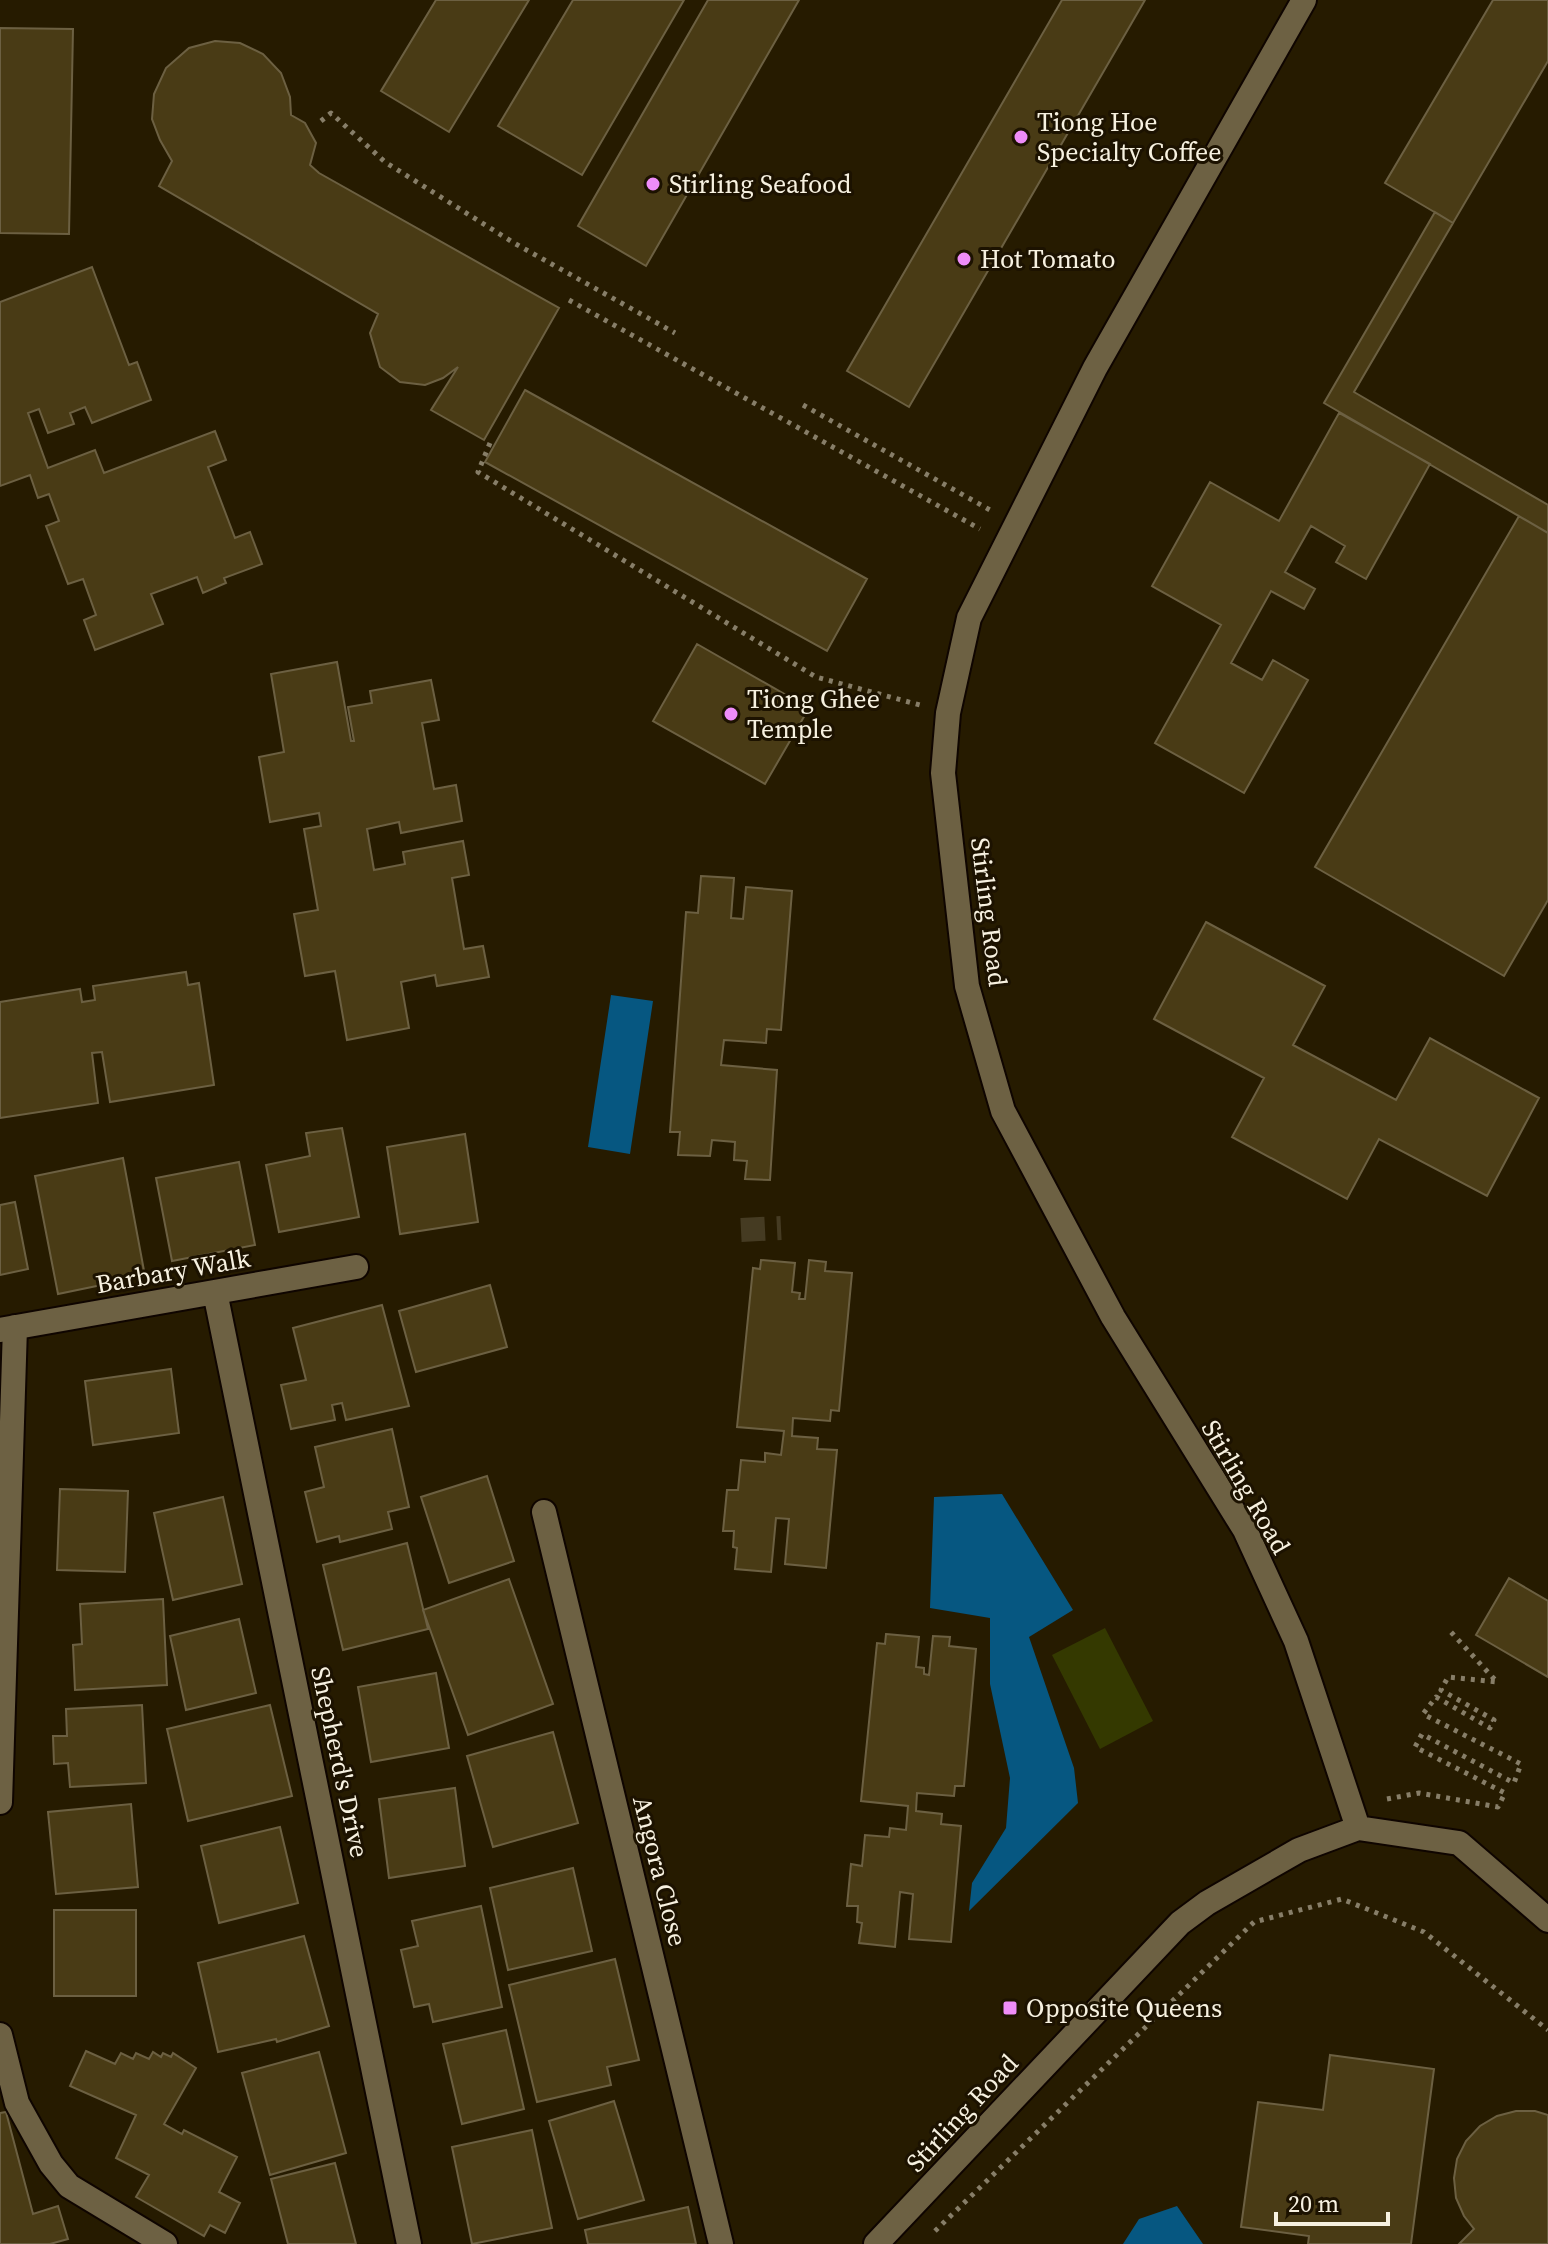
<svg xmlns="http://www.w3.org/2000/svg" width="1548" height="2244" viewBox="0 0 1548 2244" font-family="'Source Serif 4',serif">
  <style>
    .green { fill: #343900 }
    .water { fill: #065781 }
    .building { fill: #493b15; stroke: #6c6042; stroke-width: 2 }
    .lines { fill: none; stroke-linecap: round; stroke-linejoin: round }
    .minor-tunnel { stroke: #453b22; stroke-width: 24; stroke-dasharray: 24 12; stroke-linecap: butt }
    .minor-casing { stroke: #0f0500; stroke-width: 28 }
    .path { stroke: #877e68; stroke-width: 5; stroke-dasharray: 4 6; stroke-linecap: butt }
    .minor { stroke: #6d6143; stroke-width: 24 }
    .poi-dot { fill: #ee8cf8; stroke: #1c1200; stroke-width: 3 }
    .labels { text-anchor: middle; stroke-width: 6; stroke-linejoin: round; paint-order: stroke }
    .poi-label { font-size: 26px; fill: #f7f1e0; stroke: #1c1200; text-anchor: start }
    .street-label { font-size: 26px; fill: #f7f1e0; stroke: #1c1200 }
  </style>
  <rect width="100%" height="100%" fill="#261b00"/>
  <path class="green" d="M1105 1628 1153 1721 1100 1749 1052 1655Z"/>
  <path class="water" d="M611 995 653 1001 630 1154 588 1147Z
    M1002 1494 1073 1610 1029 1637 1074 1768 1078 1803 969 1911 972 1883 1006 1828 1010 1778 990 1684V1618L930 1608 934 1497Z
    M1177 2206 1203 2244H1123L1139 2219Z"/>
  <path class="building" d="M436 0H529L449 132 381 91Z
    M573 0H684L582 175 498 126Z
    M708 0H799L646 266 578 226Z
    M1062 0H1145L909 407 847 371Z
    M1493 0H1548V61L1453 223 1385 183Z
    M0 28 73 29 69 234 0 233Z
    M215 41 240 43 263 54 281 73 290 97 291 115 305 123 316 143 310 165 319 173 559 308 484 440 431 410 458 367 443 378 425 385 400 382 380 367 370 333 378 314 159 186 172 161 160 140 152 119 154 94 166 68 189 48Z
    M1435 212 1453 223 1354 392 1548 505V533L1324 403Z
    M92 267 129 365 137 362 151 400 92 423 85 407 70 413 74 424 48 433 39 409 28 413 48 468 95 450 104 473 215 431 226 460 208 467 235 538 250 532 262 564 224 578 226 583 203 593 197 577 151 594 163 624 95 650 84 620 96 615 83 579 68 584 46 526 59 521 49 494 38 498 30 475 0 486V302Z
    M525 390 867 579 827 651 485 462Z
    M1339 413 1430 464 1366 579 1336 562 1345 546 1311 526 1285 572 1315 589 1304 609 1271 591 1231 663 1262 680 1273 660 1308 680 1244 793 1155 743 1221 625 1152 586 1210 482 1279 521Z
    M1519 516 1548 533V900L1504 976 1315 867Z
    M697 644 809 708 765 784 653 721Z
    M337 662 351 741H354L348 707 372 703 370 691 431 680 439 720 422 723 434 789 456 785 462 821 401 833 399 822 367 829 374 870 405 864 403 852 463 841 469 875 452 878 464 949 483 946 489 977 437 986 435 975 401 982 409 1028 347 1040 335 971 305 976 294 914 318 910 304 829 321 826 319 813 270 822 259 757 284 752 271 674Z
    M701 876 734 878 731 918 743 919 746 887 792 891 781 1030 767 1029 766 1043 724 1040 721 1065 777 1070 770 1180 745 1179 747 1161 734 1160 735 1142 712 1140 710 1156 678 1155 680 1132H670L686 912 698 913Z
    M1206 922 1325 986 1293 1045 1396 1100 1430 1038 1539 1098 1487 1196 1379 1139 1347 1199 1232 1137 1264 1078 1154 1019Z
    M186 972 188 985 199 983 214 1085 110 1102 102 1052 92 1053 98 1103 0 1118V1002L80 989 82 1002 95 1000 93 986Z
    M342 1128 359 1217 279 1232 266 1165 310 1156 306 1133Z
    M465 1134 478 1222 400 1234 387 1147Z
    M123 1158 145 1276 58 1294 35 1176Z
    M239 1162 255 1245 172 1261 156 1178Z
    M15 1202 28 1269 0 1275V1205Z
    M761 1260 795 1263 792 1292 800 1293 799 1299H805L809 1260 826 1262 825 1271 852 1273 839 1411 831 1410 830 1421 793 1418 792 1436 818 1438 817 1449 837 1450 826 1568 785 1564 789 1519 776 1518 771 1572 735 1569 737 1548 733 1547 734 1531H723L727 1490H738L741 1460 765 1462V1453L781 1455 784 1431 737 1427 753 1268 760 1269Z
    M490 1285 507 1347 416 1372 399 1311Z
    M382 1305 409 1406 346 1420 342 1403 332 1405 335 1420 291 1429 281 1385 306 1380 293 1328Z
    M171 1369 179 1433 93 1445 85 1381Z
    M392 1429 409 1507 388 1512 392 1529 340 1542 339 1536 317 1542 305 1492 324 1487 315 1447Z
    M487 1476 514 1561 449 1583 421 1497Z
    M60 1489 128 1491 125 1572 57 1570Z
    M223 1497 242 1584 173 1600 154 1513Z
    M407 1543 428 1629 343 1650 323 1565Z
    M1509 1578 1548 1601V1677L1476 1635Z
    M509 1579 553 1704 468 1735 423 1610Z
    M163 1599 167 1685 75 1690 73 1645 82 1644 80 1604Z
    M239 1619 256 1693 186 1710 170 1636Z
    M886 1634 919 1637 916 1667 924 1668V1674L929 1675 933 1636 950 1637 949 1646 976 1649 964 1786H955L954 1796 917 1793 916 1811 942 1814 941 1824 961 1826 951 1942 909 1939 913 1894 900 1892 895 1947 859 1943 862 1923 857 1922 858 1906H847L851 1864 862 1866 865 1835 889 1837 890 1828 906 1830 908 1806 861 1801 877 1643 885 1644Z
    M436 1673 449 1748 371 1762 358 1687Z
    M142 1705 146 1783 70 1787 68 1763 54 1764 53 1736H67L66 1709Z
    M270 1705 292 1796 188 1821 167 1729Z
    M553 1732 578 1823 493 1847 467 1756Z
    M455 1788 465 1866 389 1878 379 1799Z
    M131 1804 138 1887 56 1894 48 1812Z
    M280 1827 298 1903 219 1923 201 1846Z
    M573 1868 592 1951 508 1970 490 1888Z
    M481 1906 502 2007 433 2022 429 2004 414 2007 401 1950 418 1946 412 1921Z
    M54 1910H136V1996H54Z
    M304 1936 329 2026 277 2042 276 2039 218 2052 198 1963Z
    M615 1959 639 2060 607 2067 611 2085 537 2102 509 1985Z
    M506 2030 524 2109 462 2124 443 2044Z
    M86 2051 115 2064 121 2053 133 2059 136 2053 149 2059 153 2052 161 2057 163 2053 171 2057 173 2053 196 2068 164 2124 182 2134 184 2130 237 2157 219 2192 240 2203 225 2233 210 2225 204 2236 136 2197 149 2175 116 2158 136 2115 70 2086Z
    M319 2052 346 2153 270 2175 242 2073Z
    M1330 2055 1434 2069 1411 2244H1308L1309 2236 1241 2227 1258 2102 1323 2110Z
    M614 2101 644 2200 578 2219 549 2121Z
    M1516 2111H1535L1548 2115V2244H1459L1474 2229 1464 2216 1456 2198 1454 2178 1457 2159 1466 2141 1480 2126 1497 2116Z
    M6 2112 33 2214 58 2206 68 2239 50 2244H0V2113Z
    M532 2130 552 2228 472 2244 452 2147Z
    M335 2163 356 2244H288L271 2179Z
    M688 2207 696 2244H588L585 2230Z"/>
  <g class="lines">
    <path class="minor-tunnel" d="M741 1230 781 1228"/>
    <g class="minor-casing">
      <path id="minor" d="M1304 0 1095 368 969 618 948 713 943 773 967 986 1003 1111 1113 1317 1245 1530 1296 1641 1358 1828
        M215 1292 409 2244
        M0 1330 356 1267
        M544 1512 721 2244
        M0 1802 15 1327
        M0 2035 17 2103 51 2164 69 2186 165 2244
        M876 2244 1180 1923 1207 1903 1299 1850 1358 1828 1459 1843 1548 1920"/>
    </g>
    <path class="path" d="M321 121 331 113 385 162 514 243 675 333
      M569 300 980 529
      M803 405 990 510
      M490 443 478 472 816 677 920 705
      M1387 1799 1419 1793 1498 1807 1505 1793 1415 1747 1422 1734 1514 1783 1521 1764 1423 1714 1436 1697 1490 1728 1494 1720 1441 1690 1448 1677 1497 1682 1450 1631
      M935 2231 1254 1922 1342 1899 1424 1932 1548 2030"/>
    <use href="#minor" class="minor"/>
  </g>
  <g class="poi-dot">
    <circle cx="1021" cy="137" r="8"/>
    <circle cx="653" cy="184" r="8"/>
    <circle cx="964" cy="259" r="8"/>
    <circle cx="731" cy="714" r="8"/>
    <rect x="1002" y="2000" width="16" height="16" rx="4"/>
  </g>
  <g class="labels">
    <g class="poi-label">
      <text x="1037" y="131">Tiong Hoe<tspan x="1037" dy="30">Specialty Coffee</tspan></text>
      <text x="669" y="193">Stirling Seafood</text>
      <text x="980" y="268">Hot Tomato</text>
      <text x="747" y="708">Tiong Ghee<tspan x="747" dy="30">Temple</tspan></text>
      <text x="1026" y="2017">Opposite Queens</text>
    </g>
    <g class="street-label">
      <text transform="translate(989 912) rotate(83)" y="9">Stirling Road</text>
      <text transform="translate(173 1271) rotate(-10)" y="9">Barbary Walk</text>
      <text transform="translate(1246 1487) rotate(60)" y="9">Stirling Road</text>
      <text transform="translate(340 1762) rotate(78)" y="9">Shepherd's Drive</text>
      <text transform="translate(660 1871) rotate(76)" y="9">Angora Close</text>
      <text transform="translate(962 2113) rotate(-47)" y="9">Stirling Road</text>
    </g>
  </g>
  <path d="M1276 2212v12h112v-12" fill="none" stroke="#f7f1e0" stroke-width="4"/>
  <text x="1288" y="2212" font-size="24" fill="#f7f1e0" stroke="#1c1200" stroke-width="6" paint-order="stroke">20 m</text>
</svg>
